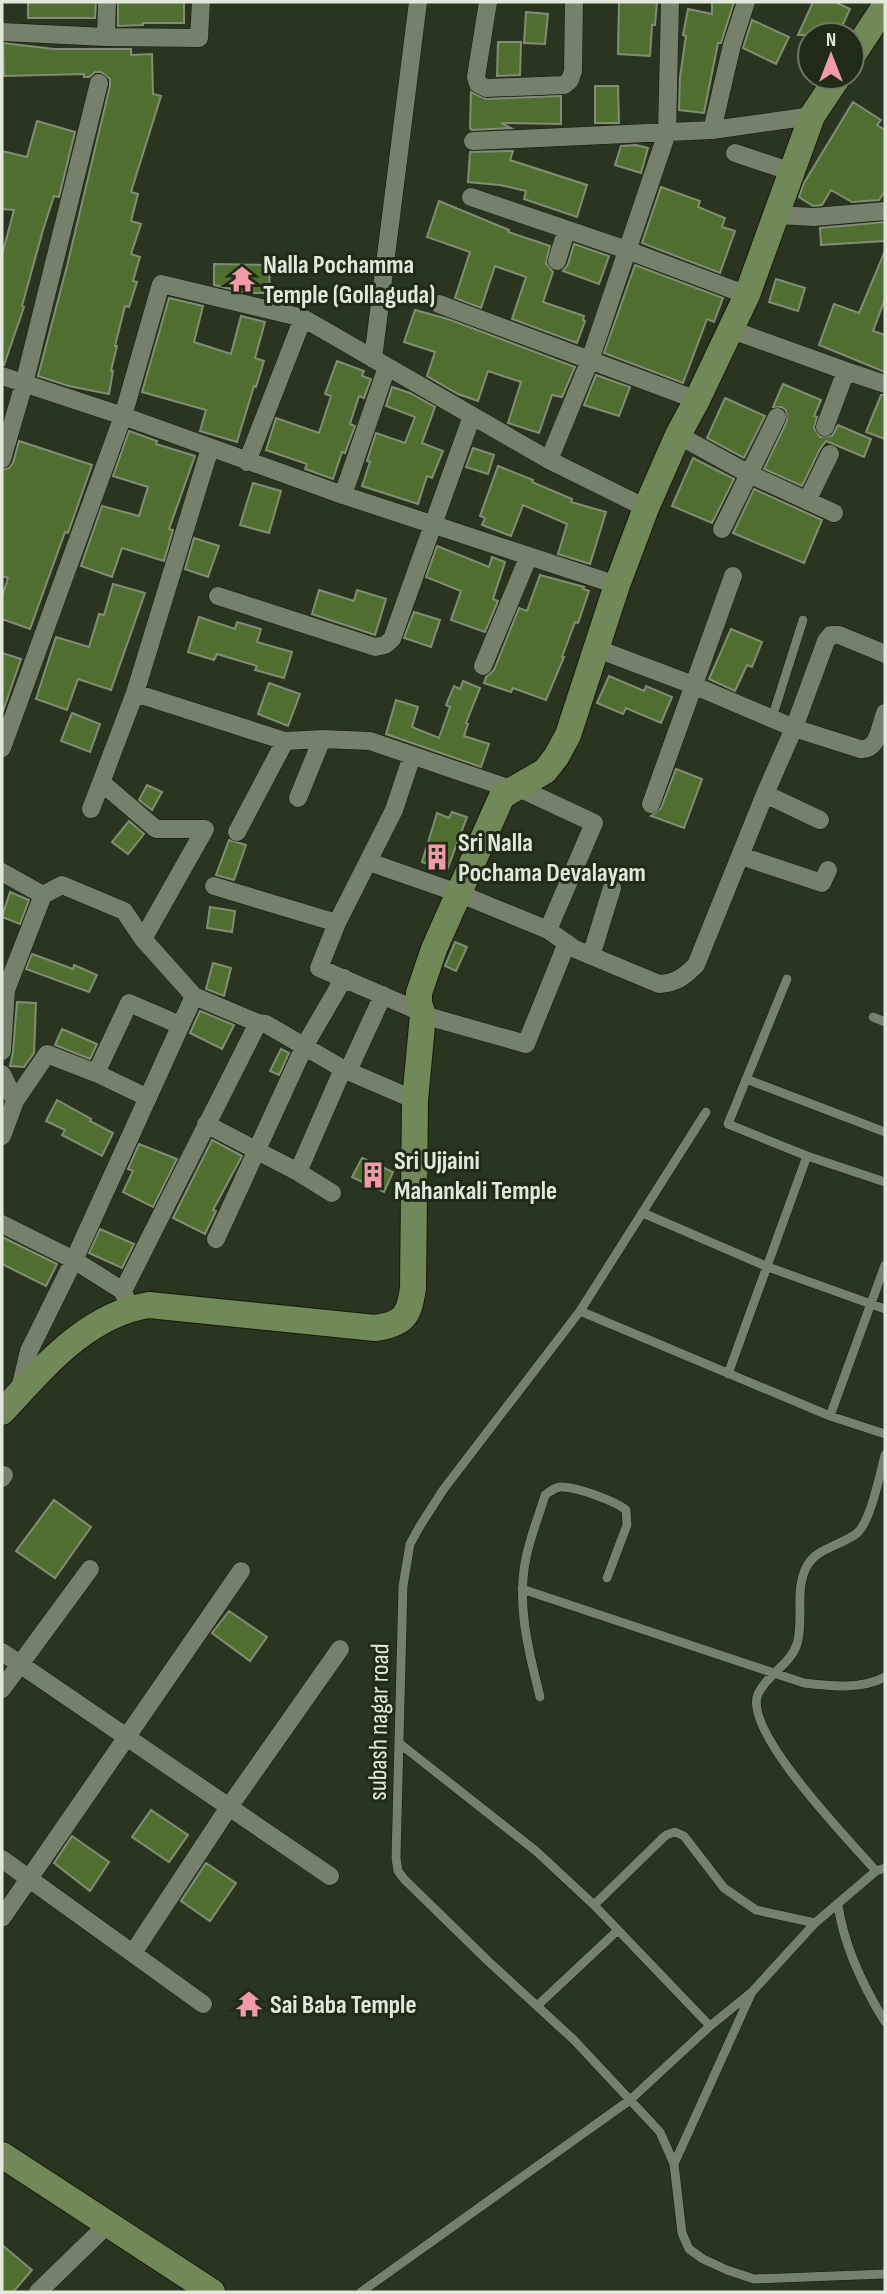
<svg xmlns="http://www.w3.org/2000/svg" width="887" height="2294" viewBox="0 0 887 2294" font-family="'Sofia Sans Condensed',sans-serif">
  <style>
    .building { fill: #506e30; stroke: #818e76; stroke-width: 2 }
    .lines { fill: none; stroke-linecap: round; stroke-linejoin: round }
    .lane-casing { stroke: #121c09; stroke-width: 10 }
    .street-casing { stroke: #121c09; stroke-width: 19 }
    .secondary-casing { stroke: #121c09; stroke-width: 28 }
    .lane { stroke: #75816a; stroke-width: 9 }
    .street { stroke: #75816a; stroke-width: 18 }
    .secondary { stroke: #718858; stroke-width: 26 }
    .labels { text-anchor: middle; stroke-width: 6; stroke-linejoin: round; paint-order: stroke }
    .poi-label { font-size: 26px; font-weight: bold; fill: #e2e9dc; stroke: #202b17; text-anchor: start }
    .street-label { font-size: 26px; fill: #e2e9dc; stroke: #202b17 }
  </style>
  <rect width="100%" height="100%" fill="#2a3520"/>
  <path class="building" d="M28 2H96L95 18H28Z
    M118 2H184V23H143V25L118 26Z
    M619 2H657L655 25H652L650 56 618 54Z
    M712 2H734L721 43H718L704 113 679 110 680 77 686 36 683 35 688 9 712 14Z
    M813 2H835L850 9 838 35H798Z
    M526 12 548 14 545 44 524 43Z
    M752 20 789 37 776 64 743 48Z
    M498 42H521L520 75 497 76Z
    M3 43 54 49H131V55L152 54 153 94 161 96 131 192 138 194 131 221 141 224 131 254 140 257 133 281 137 282 129 307 125 306 115 346H117L111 371H113L109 394 69 386 38 376 67 266 110 86V79L101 72H95L89 77H84V74L4 76Z
    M595 86H618L619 123H595Z
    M471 92 486 99 561 96V124L501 123 511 128 472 130 470 128Z
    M853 102 881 120 877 125 885 130V191L879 200 852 202 831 190 822 205 813 206 799 197 804 183Z
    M37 121 75 132 59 197 54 196 43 230 22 306 24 307 4 365H2V255L14 210 2 209V151L27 157Z
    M636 145 648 148 641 173 615 165 621 146Z
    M513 151 510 160 587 185 577 217 524 199 526 191 500 185 468 182 470 152Z
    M661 187 700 201 698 207 725 218 722 227 735 231 720 273 642 243Z
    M439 201 509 230 508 232 550 246 546 263 553 272 543 302 584 316 583 320 585 321 577 343 512 319 526 277 495 266 481 308 455 298 470 252 427 237Z
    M885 222V241L821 245 820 228Z
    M574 244 609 256 599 284 563 271 568 264Z
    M885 251V299L873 331 885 335V372L819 345 834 304 859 313Z
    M214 264 269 265 270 293H246L214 285Z
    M635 265 723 298 714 322 707 319 683 383 604 353Z
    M776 279 805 288 798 311 769 302Z
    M169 298 203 306 194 342 231 354 241 316 265 322 255 358 264 361 256 387 254 386 237 442 200 431 206 410 142 392Z
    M415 310 448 319 575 367 562 397 552 395 539 433 508 423 521 382 488 371 478 401 458 394 427 376 435 352 404 342Z
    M337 361 364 371 362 376 371 379 364 398 359 396 350 424 355 426 345 453 342 452 333 479 305 469 307 464 266 450 276 418 319 433 331 396 325 394Z
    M596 375 630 387 619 416 584 405Z
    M783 384 821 400 814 416 817 417 814 428 820 437 832 436 838 425 871 439 864 457 826 441 820 449 802 486 764 469 787 421 786 410 781 407H773Z
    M392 387 410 393 435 407 422 443 443 451 432 478 427 476 418 504 362 486 370 462 367 461 376 433 405 443 415 417 386 406Z
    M881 395H885V439L866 432Z
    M725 398 765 416 744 458 707 438Z
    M129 431 157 441 156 444 195 456 169 529 173 530 164 561 122 548 112 577 81 566 102 506 139 516 148 487 113 476Z
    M19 441 92 465 68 533 65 532 30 629 2 619V597L8 578 2 576V470L9 468 13 463Z
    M473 448 494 455 488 474 466 467Z
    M693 458 734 479 712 523 672 506Z
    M498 466 533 480 532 482 572 499 571 502 606 512 590 564 558 554 567 524 523 505 511 536 482 525 485 518 480 516Z
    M253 483 281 491 269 533 240 525Z
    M754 489 822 520 804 563 733 533Z
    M194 538 219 546 208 577 185 569Z
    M437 546 489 567 492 557 505 562 493 599 498 601 485 632 451 620 461 591 426 577Z
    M540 575 584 587 583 589 589 591 578 623 575 622 562 657H564L546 700 513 688 511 692 484 683 486 677 494 670 519 608 527 611Z
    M113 584 145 593 111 690 78 679 67 710 36 699 56 637 89 647 99 614 104 615Z
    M319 590 354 601 357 590 386 599 375 635 312 614Z
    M414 612 440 620 431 647 404 638Z
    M199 617 235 629 237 622 261 629 257 642 292 652 284 678 255 670 257 666 217 654 214 660 188 652Z
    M731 629 762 642 752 667 747 665 735 691 709 679Z
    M2 653 21 659 3 711H2Z
    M609 676 644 691 646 686 672 697 661 723 626 708 623 714 597 703Z
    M463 681 480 688 466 723 468 724 464 736 489 744 481 767 386 734 396 700 418 707 412 727 439 738 450 707 446 705 454 686 460 689Z
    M269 683 300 694 288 726 258 714Z
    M72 713 100 724 90 752 61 741Z
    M676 769 702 779 684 828 651 816 661 808Z
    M147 785 162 792 152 810 139 800Z
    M452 812 467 817 447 870 422 862 437 813 449 818Z
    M129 821 144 834 128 854 112 842Z
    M229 840 246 845 234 880 216 875Z
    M10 892 29 900 20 924 2 917Z
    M210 907 235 911 232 932 207 928Z
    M455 942 467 947 456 971 445 966Z
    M32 954 73 969 74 965 97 975 89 992 26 969Z
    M213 963 231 968 224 996 206 989Z
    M17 1002 36 1003 34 1053 24 1067 10 1066 13 1052Z
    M200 1011 234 1025 222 1049 190 1033Z
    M62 1029 97 1044 90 1059 55 1045Z
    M281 1049 289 1053 279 1075 270 1071Z
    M57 1100 91 1119 90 1121 113 1133 102 1156 62 1135 65 1130 46 1121Z
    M212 1140 242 1156 213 1210 216 1211 205 1234 173 1218Z
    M139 1144 177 1159 153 1207 123 1192 133 1171 128 1169Z
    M362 1158 393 1172 384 1192 352 1177Z
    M100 1229 134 1244 122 1268 89 1253Z
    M2 1237 57 1264 46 1286 2 1264Z
    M54 1500 91 1527 55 1578 16 1551Z
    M229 1611 267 1637 250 1661 212 1633Z
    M151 1810 188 1835 169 1862 132 1837Z
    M72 1836 109 1862 90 1891 54 1863Z
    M206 1863 236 1883 210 1921 181 1901Z
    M2 2245 32 2270 13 2292H2Z"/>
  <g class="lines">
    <g class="lane-casing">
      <path id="lane" d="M772 718 803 620
        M787 979 728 1124 807 1156 885 1182
        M873 1017 885 1022
        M746 1079 885 1132
        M706 1112 580 1311 443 1490 420 1526 410 1544 403 1586 396 1858 398 1871 404 1879 488 1961 574 2040 660 2132 674 2164 682 2233 689 2249 703 2259 727 2270 754 2279 885 2274
        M643 1213 768 1267 885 1309
        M580 1311 830 1416 885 1434
        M728 1374 807 1156
        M830 1416 885 1265
        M522 1589 804 1683C830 1686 861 1690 885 1677
        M540 1697C529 1652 516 1605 526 1558 530 1537 539 1516 545 1495 550 1491 554 1488 560 1487 575 1486 615 1501 626 1510L627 1525 607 1578
        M399 1743 536 1851 594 1905 710 2026
        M876 1871C851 1842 742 1731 758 1694 767 1674 790 1665 797 1644 804 1621 795 1593 805 1570 814 1548 838 1547 856 1534 870 1524 880 1474 885 1455
        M594 1905 666 1835 675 1832 684 1836 724 1888 756 1910 815 1923
        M838 1905C844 1947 863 1986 885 2022
        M537 2006 618 1930
        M674 2164 751 1994
        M361 2292 630 2100 710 2026 752 1992 815 1923 876 1871 885 1868"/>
    </g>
    <g class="street-casing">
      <path id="street" d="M488 2 476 77 478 84 486 88 564 85 570 80 573 71 574 2
        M2 32 106 37 107 2
        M106 37 199 38 201 2
        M712 130 732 45 746 2
        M473 141 712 130 812 116
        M735 153 792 172
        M471 197 627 250 747 295
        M777 215 814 217 885 211
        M557 261 566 231
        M439 304 697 400
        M732 330 846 371 825 427
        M373 359 418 2
        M846 371 885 384
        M2 376 123 416 343 495 617 585
        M678 435 749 474 834 513
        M2 459 24 384 99 83
        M549 460 590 360 667 133 670 2
        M247 462 303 318
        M343 495 387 367
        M807 501 830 454
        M722 529 777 417
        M218 596 375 647 385 645 392 639 472 416
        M595 648 693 685 794 728 860 749C878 751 880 727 885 713
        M483 666 528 558
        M135 693 285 741 322 739 370 741 511 789
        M2 748 123 416 161 284 303 318 549 460 646 508
        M412 756 394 810 337 923 319 968 421 1012
        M101 782 156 829H205L143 939
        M517 787 594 823 548 930
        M765 794 794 728 826 641 831 635H839L885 654
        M298 798 322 739
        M651 804 733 576
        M91 809 135 693 210 448
        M237 832 285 741
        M741 856 822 883 828 870
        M369 862 458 893 548 930 575 949 659 984C676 983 684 977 696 965L765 794 820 820
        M2 872 43 895 62 885 124 911 143 939 194 996 258 1023 266 1024 343 1069 415 1100
        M214 886 337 923
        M591 956 612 888
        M423 1015 526 1044 567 943
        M2 1051 6 990 43 895
        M348 1071 383 995
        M96 1073 129 1003 180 1025
        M2 1074 15 1101 2 1136
        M15 1101 47 1054 96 1073 146 1097
        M206 1124 298 1172 343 1069
        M298 1172 332 1193
        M2 1224 74 1260 123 1291 126 1299
        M216 1239 305 1045 344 978
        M123 1291 258 1023
        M20 1389 29 1351 74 1260 194 996
        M2 1478 4 1475
        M2 1652 330 1876
        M2 1689 90 1569
        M2 1859 203 2004
        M2 1918 241 1571
        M133 1953 229 1807 340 1649
        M38 2292 108 2224"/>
    </g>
    <g class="secondary-casing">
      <path id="secondary" d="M852 56 885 6
        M2 1412C43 1368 86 1315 149 1305L375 1328C404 1324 409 1316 413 1288L415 1100 423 1015 419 1003V993L434 949 502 796 545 771 556 757 568 735 617 585 646 508 678 435 697 400 747 295 812 116 838 77
        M2 2155 212 2292"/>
    </g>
    <use href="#lane" class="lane"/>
    <use href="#street" class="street"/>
    <use href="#secondary" class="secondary"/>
  </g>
  <defs>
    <g id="temple-bare" transform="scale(2.1)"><path d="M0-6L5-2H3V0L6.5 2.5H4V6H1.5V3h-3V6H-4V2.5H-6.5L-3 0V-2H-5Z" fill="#f39aa9" stroke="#202b17" stroke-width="2.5" paint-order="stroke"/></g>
    <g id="building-bare" transform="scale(2.1)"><path d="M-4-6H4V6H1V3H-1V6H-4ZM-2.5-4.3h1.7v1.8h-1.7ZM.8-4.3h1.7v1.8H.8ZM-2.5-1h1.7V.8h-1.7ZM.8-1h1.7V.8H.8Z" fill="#f39aa9" stroke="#202b17" stroke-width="2.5" paint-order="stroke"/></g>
  </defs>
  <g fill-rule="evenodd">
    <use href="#temple-bare" x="242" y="279"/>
    <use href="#building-bare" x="437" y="857"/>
    <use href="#building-bare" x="373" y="1175"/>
    <use href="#temple-bare" x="249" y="2004"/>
  </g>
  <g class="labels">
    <g class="poi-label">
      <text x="263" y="273">Nalla Pochamma<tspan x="263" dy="30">Temple (Gollaguda)</tspan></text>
      <text x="458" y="851">Sri Nalla<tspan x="458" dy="30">Pochama Devalayam</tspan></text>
      <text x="394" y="1169">Sri Ujjaini<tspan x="394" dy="30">Mahankali Temple</tspan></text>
      <text x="270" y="2013">Sai Baba Temple</text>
    </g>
    <g class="street-label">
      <text transform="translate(378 1722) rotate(-89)" y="9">subash nagar road</text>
    </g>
  </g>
  <rect width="887" height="2294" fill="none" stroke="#e2e9dc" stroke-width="7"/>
  <g transform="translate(831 56)"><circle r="33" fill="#202b17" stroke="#6e7766" stroke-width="2"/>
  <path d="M0-5L12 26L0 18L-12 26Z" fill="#f39aa9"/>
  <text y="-10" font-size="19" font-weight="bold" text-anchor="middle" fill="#e2e9dc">N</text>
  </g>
</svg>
